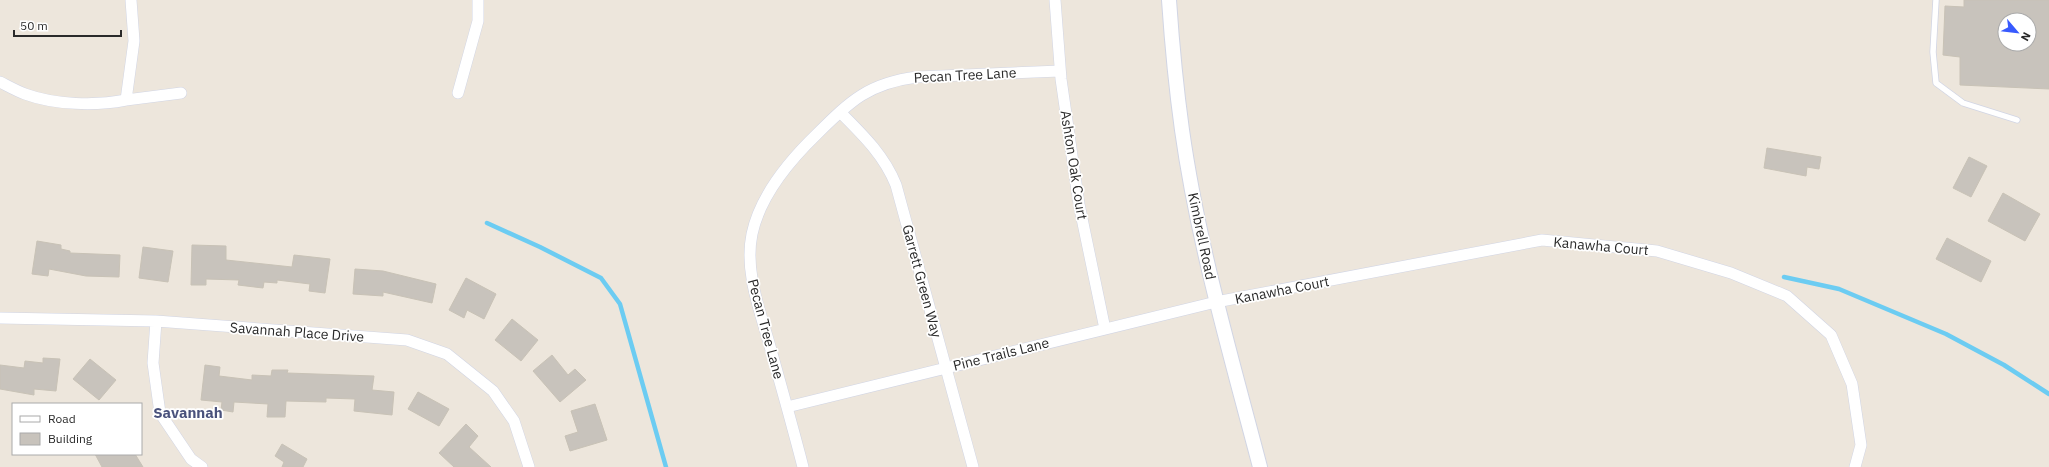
<svg xmlns="http://www.w3.org/2000/svg" width="2049" height="467" viewBox="0 0 2049 467" font-family="'IBM Plex Sans',sans-serif">
  <style>
    .lines { fill: none; stroke-linecap: round; stroke-linejoin: round }
    .stream { stroke: #6cccf2; stroke-width: 4.5 }
    .building { fill: #c8c3bc; stroke: #c8c2b6; fill-rule: evenodd }
    .service-casing { stroke: #d1d5e4; stroke-width: 7 }
    .minor-casing { stroke: #d1d5e4; stroke-width: 12 }
    .tertiary-casing { stroke: #d1d5e4; stroke-width: 16 }
    .service { stroke: #fff; stroke-width: 5.5 }
    .minor { stroke: #fff; stroke-width: 11 }
    .tertiary { stroke: #fff; stroke-width: 14 }
    .labels { text-anchor: middle; stroke-width: 3.5; stroke-linejoin: round; paint-order: stroke }
    .street-label { font-size: 14px; fill: #2a2a2a; stroke: #fff }
    .neighbourhood-label { font-size: 15px; font-weight: bold; fill: #4a527c; stroke: #fff }
  </style>
  <rect width="100%" height="100%" fill="#ede6dc"/>
  <g class="lines">
    <path class="stream" d="M487 223 540 247 601 278 620 304 666 467
      M1784 277 1839 289 1946 334 2004 365 2049 394"/>
  </g>
  <path class="building" d="M1964 0H2049V89L1960 85V57L1943 55 1945 6 1964 7ZM2005 20H2029V44H2005Z
    M1767 148 1821 157 1819 169 1807 167 1806 176 1764 168Z
    M1969 157 1987 166 1971 197 1953 188Z
    M2003 193 2040 214 2025 241 1988 221Z
    M1947 238 1991 261 1981 282 1936 259Z
    M37 241 61 245V249L70 251V253L120 255 119 277 86 276 49 269 48 276 32 274Z
    M192 245 226 246V260L292 267 294 255 330 259 325 293 309 291 310 284 277 280V283L264 282 263 288 238 285 239 280 206 279V285H191Z
    M143 247 173 251 168 282 139 278Z
    M355 269 383 271 436 284 432 303 383 292V296L353 294Z
    M466 278 496 294 484 319 467 310 464 318 449 310Z
    M512 319 538 340 521 361 495 340Z
    M552 355 568 375 575 369 586 380 560 402 533 371Z
    M43 358 60 359 56 391 34 389V395L0 389V365L24 368 25 361 43 363Z
    M90 359 116 380 99 400 73 379Z
    M205 365 220 367 219 376 252 380V375L271 376 272 370H288L287 373 374 376 372 390 394 392 392 415 354 411 355 399 326 398V402L286 401 285 417H267L268 404 234 402 233 412 221 410 222 402 201 400Z
    M418 392 449 409 439 426 408 409Z
    M595 404 607 440 570 451 565 436 578 432 571 411Z
    M466 424 478 436 469 447 491 467H454L439 453Z
    M282 444 307 459 303 467H282L284 462 275 456Z
    M95 454H135L143 467H102Z"/>
  <g class="lines">
    <g class="service-casing">
      <path id="service" d="M1936 0 1933 52 1936 83 1963 103 2017 120"/>
    </g>
    <g class="minor-casing">
      <path id="minor" d="M131 0 134 41 126 100 181 93
        M1055 0 1061 79 1079 204 1105 329
        M0 82C8 86 17 91 25 94 55 105 96 106 126 100
        M458 93 478 21V0
        M840 112C862 134 884 155 896 185L973 467
        M0 318 156 321 407 340 447 354 493 391 514 421 529 467
        M156 321 153 363 160 413 191 459 202 467
        M787 407 1216 302 1542 240 1657 251 1731 273 1787 296 1831 335 1852 384 1861 445 1855 467
        M803 467C793 428 782 389 771 350 761 313 744 273 752 234 760 196 790 160 817 134 850 101 869 83 917 77L1060 71"/>
    </g>
    <g class="tertiary-casing">
      <path id="tertiary" d="M1169 0C1172 44 1176 87 1182 130 1198 244 1231 356 1260 467"/>
    </g>
    <use href="#service" class="service"/>
    <use href="#minor" class="minor"/>
    <use href="#tertiary" class="tertiary"/>
  </g>
  <g class="labels">
    <g class="street-label">
      <text transform="translate(965 75) rotate(-3)" y="5">Pecan Tree Lane</text>
      <text transform="translate(1074 165) rotate(81)" y="5">Ashton Oak Court</text>
      <text transform="translate(1202 236) rotate(78)" y="5">Kimbrell Road</text>
      <text transform="translate(1601 246) rotate(5)" y="5">Kanawha Court</text>
      <text transform="translate(922 281) rotate(75)" y="5">Garrett Green Way</text>
      <text transform="translate(1282 290) rotate(-11)" y="5">Kanawha Court</text>
      <text transform="translate(766 329) rotate(75)" y="5">Pecan Tree Lane</text>
      <text transform="translate(297 332) rotate(4)" y="5">Savannah Place Drive</text>
      <text transform="translate(1001 354) rotate(-14)" y="5">Pine Trails Lane</text>
    </g>
    <g class="neighbourhood-label">
      <text x="188" y="418">Savannah</text>
    </g>
  </g>
  <rect x="12" y="403" width="130" height="52" fill="#ffffff" stroke="#aaaaaa"/>
  <rect x="20" y="416" width="20" height="6" fill="#ffffff" stroke="#aaaaaa"/>
  <text x="48" y="423" font-size="12" fill="#2a2a2a">Road</text>
  <rect x="20" y="433" width="20" height="12" fill="#c8c3bc" stroke="#aaaaaa"/>
  <text x="48" y="443" font-size="12" fill="#2a2a2a">Building</text>
  <g transform="translate(2017 32) rotate(118)"><circle r="19" fill="#ffffff" stroke="#aaaaaa"/>
  <path d="M0-3L7 15L0 10L-7 15Z" fill="#385afe"/>
  <text y="-6" font-size="11" font-weight="bold" text-anchor="middle" fill="#2a2a2a">N</text>
  </g>
  <path d="M14 30v6h107v-6" fill="none" stroke="#2a2a2a" stroke-width="2"/>
  <text x="20" y="30" font-size="12" fill="#2a2a2a" stroke="#ffffff" stroke-width="3" paint-order="stroke">50 m</text>
</svg>
